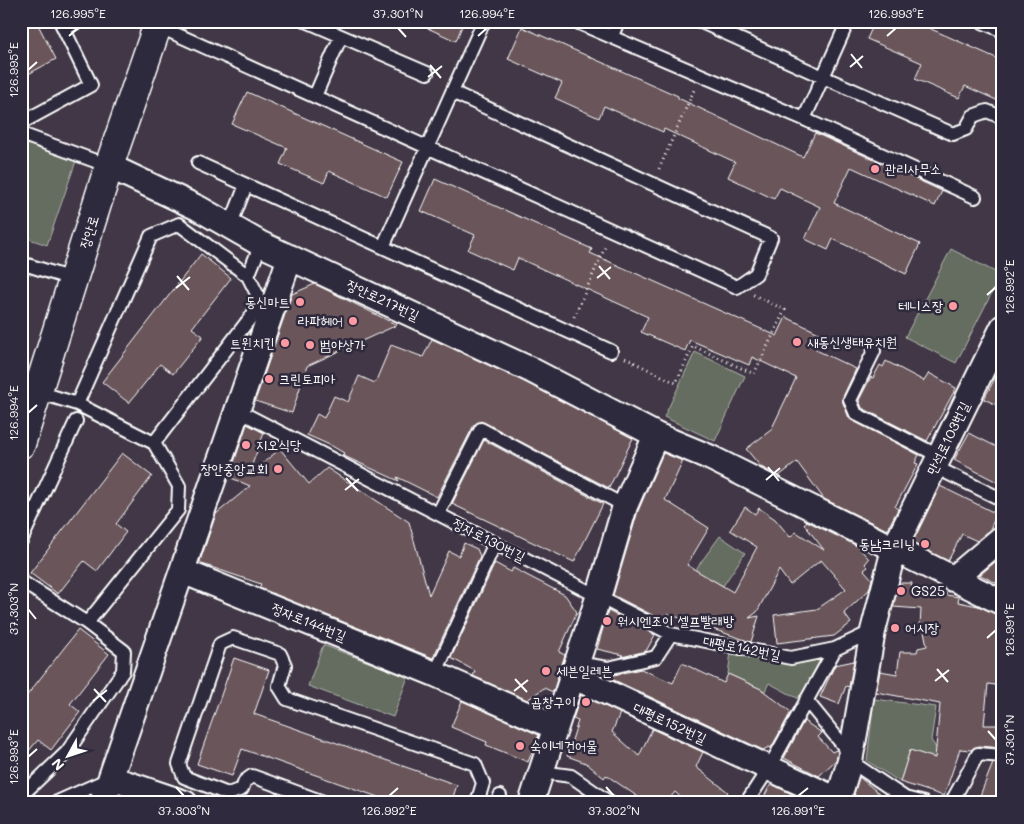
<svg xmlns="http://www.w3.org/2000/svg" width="1024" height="824" viewBox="0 0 1024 824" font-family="Mali,'Poor Story',sans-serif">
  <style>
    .green { fill: #656d60; stroke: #b2b6b0 }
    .building { fill: #6b565a; stroke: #fff }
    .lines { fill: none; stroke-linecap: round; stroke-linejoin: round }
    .lane-casing { stroke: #fff; stroke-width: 16 }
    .street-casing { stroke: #fff; stroke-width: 28 }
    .secondary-casing { stroke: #fff; stroke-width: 31 }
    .path { stroke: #fff; stroke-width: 3; stroke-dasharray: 1 4; stroke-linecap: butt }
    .lane { stroke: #2f2a3d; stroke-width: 12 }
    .street { stroke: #2f2a3d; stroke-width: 24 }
    .secondary { stroke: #2f2a3d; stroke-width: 28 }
    .ticks { fill: none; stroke: #fff; stroke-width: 2 }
    .poi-dot { fill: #ff9aa2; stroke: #2f2a3d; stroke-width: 2 }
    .labels { text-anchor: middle; stroke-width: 5; stroke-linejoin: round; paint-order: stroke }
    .poi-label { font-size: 14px; fill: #fff; stroke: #2f2a3d; text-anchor: start }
    .street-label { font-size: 14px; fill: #fff; stroke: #2f2a3d }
    .neatline { fill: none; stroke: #fff; stroke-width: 2 }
    .ticks-label { font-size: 12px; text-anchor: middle; fill: #fff }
  </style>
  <rect width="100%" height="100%" fill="#413746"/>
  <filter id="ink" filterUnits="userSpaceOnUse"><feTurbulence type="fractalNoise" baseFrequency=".02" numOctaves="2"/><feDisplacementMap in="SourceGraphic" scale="10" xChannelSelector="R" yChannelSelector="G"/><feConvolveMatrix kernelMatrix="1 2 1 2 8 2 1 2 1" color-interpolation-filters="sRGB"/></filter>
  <g filter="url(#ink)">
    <path class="green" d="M21 141 76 161 47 245 21 236Z
      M951 249 1001 275 956 363 905 337Z
      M695 352 745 376 715 441 664 417Z
      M720 536 745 553 723 586 700 573H693Z
      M323 645 408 677 393 717 308 686Z
      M731 652 825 657 799 699 769 683 765 691 728 674Z
      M874 699 936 707 931 740 945 762 910 750 900 782 867 761Z"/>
    <path class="building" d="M21 21H36L56 59 21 78Z
      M412 21H464L456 41Z
      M875 21H913L1003 61V103L965 86 959 98 915 79 922 63 867 39Z
      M522 27 678 96V98L803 157 815 133 942 191 935 206 851 167 834 203 920 244 906 274 833 239 828 250 805 239 820 207 780 188 774 199 728 177 735 162 664 129 663 132 604 106 599 118 555 98 562 83 508 59Z
      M247 92 403 162 387 197 329 171 324 183 280 164 287 148 232 124Z
      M435 179 592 249 590 253 777 336 786 317 823 335 816 350 856 369 842 399 849 418 919 455 915 463 918 464 895 507 898 509 887 530 824 499 797 462 779 476 761 467 746 449 771 430 796 378 752 357 749 365 690 340 685 351 641 332 648 317 518 258 513 270 468 250 475 235 421 211Z
      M201 254 231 278 192 328 203 336 173 374 160 364 129 403 102 382Z
      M315 284 397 325 307 366 292 413 255 401 292 294Z
      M432 339 523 381 633 438 609 488 481 421 474 425 437 497 397 477 399 481 344 456 342 455 344 453 332 446 307 435 317 414 324 418 334 396 348 402 359 376 375 383 391 345 423 357Z
      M886 361 924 381 929 373 956 388 927 441 862 408 859 400 871 377 873 378 880 365 883 367Z
      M1003 363V408L984 399Z
      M247 424 264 433 248 475 280 449 309 484 327 468 409 522 429 595 449 551 459 556 464 543 477 549 480 556 433 658 259 588 261 584 202 564 200 561 216 514 250 486 229 477Z
      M969 433 1003 450V485L954 460Z
      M484 440 603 504 574 562 452 504Z
      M122 453 152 476 116 524 126 532 97 571 84 561 58 594 30 573Z
      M663 453 683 461 665 500 709 528 687 565 733 592 757 547 730 530 745 507 755 514 759 508 775 519 790 537 796 532 824 550 804 524 807 521 857 546 869 559 865 564 868 567 864 570 872 579 869 590 844 613 851 623 834 636 777 643 774 615 817 609 846 589 821 560 790 585 779 570 757 612 749 618 759 616 751 642 668 614 664 621 613 595 638 511Z
      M940 486 997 514 989 531 977 541 962 534 948 561 912 543Z
      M1003 555V586L980 575Z
      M495 563 511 572 513 568 565 595 577 612 559 652 565 655 553 692 544 688 527 700 473 676 475 671 451 658Z
      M899 583H912L911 589 946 593V595L959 597 958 602 978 606 1003 617V686L988 684 984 725H1003V748L979 746 971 750 960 749 944 796 900 782 910 750 935 758 940 704 876 692 880 671 897 674 900 652H917L918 648 927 646 923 626H920L921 609 893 607Z
      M608 611 655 635 646 651 622 657 623 655 597 649Z
      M78 630 109 654 70 704 80 712 51 750 38 740 21 760V703Z
      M234 658 269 670 254 714 457 785 451 803H395L242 749 232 776 197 764Z
      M854 661 849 687 846 686 839 704 820 697 835 665Z
      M682 663 724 683 728 674 761 689 791 712 771 748 769 747 763 750 612 679 614 675 641 669 673 683Z
      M581 695 620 713 612 732 639 756 652 729 703 752 696 767 728 792 719 803H687L675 792 666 803H647L606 775 604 778 586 763 567 756 578 721 573 719Z
      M462 701 539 735 528 762 486 745 487 742 451 727Z
      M804 721 822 733 818 737 832 752 836 750 838 752 836 760 819 776 784 758Z
      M993 763 1003 764V803H977Z
      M859 777 880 794 869 803H858L854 794Z
      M773 785 798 797 791 803H761L769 787Z"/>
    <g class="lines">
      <g class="lane-casing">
        <path id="lane" d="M306 21 427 73
          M574 21 804 119 823 77 953 134 966 129 973 116 987 111 1003 118
          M699 21 823 77 848 21
          M980 21 1003 31
          M158 26C351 112 544 200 737 287L756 274 771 238 452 92 383 247
          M64 29 79 21
          M612 36 618 21
          M452 92 484 21
          M315 96 341 36
          M804 119 975 197
          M21 123 91 85 60 21
          M21 134 109 166
          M198 163 611 351
          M230 226 246 185
          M21 263 75 280
          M874 351 850 400 856 414 939 456
          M38 392 77 404 154 443 179 486 178 510 87 623
          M77 404 151 236 179 224 248 276
          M237 410 438 514
          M154 443 254 313 257 294 248 276 261 244
          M935 467 1003 500
          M625 506 481 429 438 514 671 634 791 658 835 649 873 631
          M21 541 76 421
          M21 579 22 582 87 623 124 651 123 671 67 752 21 796
          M576 663 608 668 656 657 671 634
          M435 674 495 543
          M806 700 851 755
          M850 761 905 798 924 803
          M541 772 571 776 610 803
          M55 803 111 778
          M326 803 252 776 245 781 242 789 228 794 184 777 179 764 220 644 233 638 280 654 285 665 279 686 287 699 475 764 483 783 477 803
          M498 803 500 796
          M746 803 769 768 835 649
          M951 803 978 754 1003 756"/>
      </g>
      <g class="street-casing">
        <path id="street" d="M109 166 198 208 261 244 529 369 656 435 709 457 1003 603
          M182 571 435 674 555 727
          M953 579 1003 537
          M572 676 844 803
          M111 778 185 803
          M102 803 290 257
          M531 803 599 595 625 506 656 435
          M837 803 850 761 873 631 894 549 1003 327"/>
      </g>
      <g class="secondary-casing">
        <path id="secondary" d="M21 444 109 166 159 21"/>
      </g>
      <path class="path" d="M659 169 695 88
        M574 317 606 245
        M625 358 676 383 693 346 754 374 785 310 752 294"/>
      <use href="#lane" class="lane"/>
      <use href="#street" class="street"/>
      <use href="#secondary" class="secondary"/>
    </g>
  </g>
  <path class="ticks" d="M398 28 406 37M69 36 78 28M478 36 487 28M887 36 896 28M851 54 862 68M430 65 441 78M850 67 863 56M28 70 37 62M428 77 442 66M599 266 610 279M177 276 189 290M597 278 611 267M176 288 190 277M987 295 996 287M28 413 37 405M768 467 779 481M346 478 358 491M766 480 780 468M345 490 359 479M28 609 36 619M987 638 996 630M937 669 948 682M515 679 527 692M935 681 949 670M94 689 106 702M514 691 528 680M93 701 107 690M988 731 996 740M28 757 37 749M176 787 184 796M606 787 614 796M389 796 398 788M798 796 808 788"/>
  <g class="poi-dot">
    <circle cx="875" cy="169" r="5"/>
    <circle cx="300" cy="302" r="5"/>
    <circle cx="953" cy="306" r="5"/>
    <circle cx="353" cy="321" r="5"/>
    <circle cx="797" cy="342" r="5"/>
    <circle cx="285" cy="343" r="5"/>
    <circle cx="310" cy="345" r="5"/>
    <circle cx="269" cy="379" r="5"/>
    <circle cx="246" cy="445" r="5"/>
    <circle cx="278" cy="469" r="5"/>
    <circle cx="925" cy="544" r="5"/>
    <circle cx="901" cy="591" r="5"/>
    <circle cx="607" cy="621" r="5"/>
    <circle cx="895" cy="628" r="5"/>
    <circle cx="546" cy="671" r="5"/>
    <circle cx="586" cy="702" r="5"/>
    <circle cx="520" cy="746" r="5"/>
  </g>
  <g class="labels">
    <g class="poi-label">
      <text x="885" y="174">관리사무소</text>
      <text x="290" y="307" text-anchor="end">동신마트</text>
      <text x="943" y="311" text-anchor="end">테니스장</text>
      <text x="343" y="326" text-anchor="end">라파헤어</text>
      <text x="807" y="347">새동신생태유치원</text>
      <text x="275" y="348" text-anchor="end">트윈치킨</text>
      <text x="320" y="350">범야상가</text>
      <text x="279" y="384">크린토피아</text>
      <text x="256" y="450">지오식당</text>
      <text x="268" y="474" text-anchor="end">장안중앙교회</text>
      <text x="915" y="549" text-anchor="end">동남크리닝</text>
      <text x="911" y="596">GS25</text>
      <text x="617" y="626">워시엔조이 셀프빨래방</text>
      <text x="905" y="633">어시장</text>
      <text x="556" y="676">세븐일레븐</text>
      <text x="576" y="707" text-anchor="end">곱창구이</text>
      <text x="530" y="751">숙이네건어물</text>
    </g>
    <g class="street-label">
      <text transform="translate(89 232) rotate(-73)" y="5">장안로</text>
      <text transform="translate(383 300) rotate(25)" y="5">장안로217번길</text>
      <text transform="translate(948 438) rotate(-64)" y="5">만석로103번길</text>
      <text transform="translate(489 540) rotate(27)" y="5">정자로130번길</text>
      <text transform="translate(309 622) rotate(22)" y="5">정자로144번길</text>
      <text transform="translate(742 648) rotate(11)" y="5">대평로142번길</text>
      <text transform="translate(670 723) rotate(25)" y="5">대평로152번길</text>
    </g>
  </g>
  <rect width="1024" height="824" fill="none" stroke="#2f2a3d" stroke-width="55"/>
  <g transform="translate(68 756) rotate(230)" stroke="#2f2a3d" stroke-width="4" paint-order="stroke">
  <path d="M0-4L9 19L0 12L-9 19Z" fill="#ffffff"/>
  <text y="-8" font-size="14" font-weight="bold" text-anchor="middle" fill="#ffffff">N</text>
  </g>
  <rect x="28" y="28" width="968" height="768" class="neatline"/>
  <g class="ticks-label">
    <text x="78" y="18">126.995°E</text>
    <text x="398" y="18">37.301°N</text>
    <text x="487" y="18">126.994°E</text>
    <text x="896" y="18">126.993°E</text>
    <text transform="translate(14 70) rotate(-90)" y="4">126.995°E</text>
    <text transform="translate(1010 287) rotate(-90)" y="4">126.992°E</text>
    <text transform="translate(14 413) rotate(-90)" y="4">126.994°E</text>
    <text transform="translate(14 609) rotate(-90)" y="4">37.303°N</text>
    <text transform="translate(1010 630) rotate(-90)" y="4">126.991°E</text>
    <text transform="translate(1010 740) rotate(-90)" y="4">37.301°N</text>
    <text transform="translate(14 757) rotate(-90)" y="4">126.993°E</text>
    <text x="184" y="815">37.303°N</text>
    <text x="389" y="815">126.992°E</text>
    <text x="614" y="815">37.302°N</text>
    <text x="798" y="815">126.991°E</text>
  </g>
</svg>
